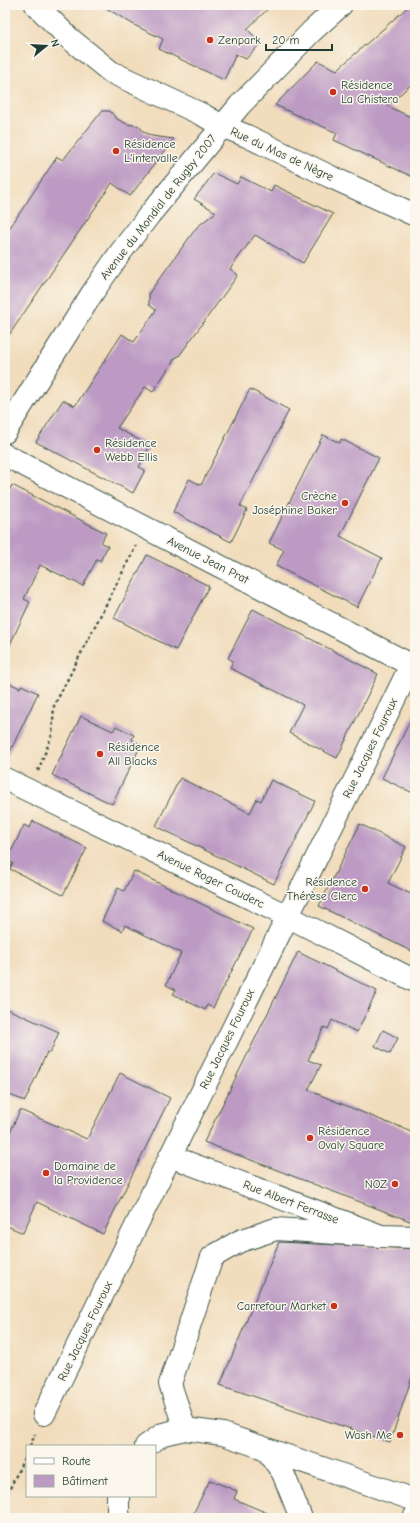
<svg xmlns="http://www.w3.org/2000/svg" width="420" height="1523" viewBox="0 0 420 1523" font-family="'Comic Neue',sans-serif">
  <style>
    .building { fill: #bc9ac3 }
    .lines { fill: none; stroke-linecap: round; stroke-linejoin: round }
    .minor-casing { stroke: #3e5548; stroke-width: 24 }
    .path { stroke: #3e5548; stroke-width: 2.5; stroke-dasharray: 3 3; stroke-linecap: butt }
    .minor { stroke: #fff; stroke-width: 22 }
    .poi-dot { fill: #c8321e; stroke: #fbf7ec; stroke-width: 1.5 }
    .labels { text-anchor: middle; stroke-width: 3; stroke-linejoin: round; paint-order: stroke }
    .poi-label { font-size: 12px; fill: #1f3d34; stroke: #fbf7ec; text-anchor: start }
    .street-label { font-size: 12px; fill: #1f3d34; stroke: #fbf7ec }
  </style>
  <rect width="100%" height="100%" fill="#fbf7ec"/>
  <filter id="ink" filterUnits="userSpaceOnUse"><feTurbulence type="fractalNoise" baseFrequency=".025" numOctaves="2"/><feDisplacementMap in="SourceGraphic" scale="8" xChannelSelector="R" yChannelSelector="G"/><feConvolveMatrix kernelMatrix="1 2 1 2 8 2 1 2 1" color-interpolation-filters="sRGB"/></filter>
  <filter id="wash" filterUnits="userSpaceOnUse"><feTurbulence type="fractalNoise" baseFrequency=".012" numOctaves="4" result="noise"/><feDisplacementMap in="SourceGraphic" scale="16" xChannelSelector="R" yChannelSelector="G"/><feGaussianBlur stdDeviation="0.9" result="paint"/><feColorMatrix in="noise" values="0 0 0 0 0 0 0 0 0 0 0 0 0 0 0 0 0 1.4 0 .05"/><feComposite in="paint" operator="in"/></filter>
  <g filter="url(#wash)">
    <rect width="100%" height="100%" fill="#f1dcbb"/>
    <g id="blocks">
      <path class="building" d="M101 5H272L247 29 261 43 246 59 236 54 224 80 159 49 163 39 136 26Z
        M410 5H415V81L387 106 415 119V178L334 140 337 133 275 105 318 61 337 70Z
        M102 111H110L117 119 127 124 139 126 144 132 152 136 174 139 130 196 112 183 5 341V235L57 157 63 160Z
        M214 173 237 184 241 177 271 192 274 185 333 214 303 263 255 235 230 269 238 275 179 356 175 358 153 392 145 387 117 428 150 446 139 467 145 470 133 493 36 442 63 400 75 406 122 334 134 342 156 310 149 305V293L197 227 216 212 194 199Z
        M250 389 289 410 240 506 247 510 231 542 173 512 189 479 201 485Z
        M323 435 340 443 341 439 379 458 340 536 382 558 357 607 276 566 284 550 269 543Z
        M12 485 106 533 101 543 108 546 100 561 97 559 83 586 40 565 24 599 30 602 5 655V499Z
        M147 555 209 586 176 650 114 618Z
        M253 609 378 674 337 758 289 733 303 705 230 668 233 661 228 658Z
        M5 681 20 688 21 685 38 693 5 762Z
        M415 711V794L382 778Z
        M81 716 113 731 116 726 134 735 132 740 141 745 112 804 52 775Z
        M180 778 250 813 257 799 261 801 271 780 315 801 274 884 156 826Z
        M33 821 87 848 63 895 10 869 13 863 7 860 24 825 30 828Z
        M360 824 406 847 388 883 415 896V953L319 906Z
        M134 871 253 929 213 1008 207 1005 205 1010 173 994 176 990 166 985 181 953 125 925 122 931 102 921 118 888 124 891Z
        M298 952 377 991 357 1032 332 1020 328 1029 324 1027 308 1060 321 1065 308 1090 393 1125 394 1124 415 1134V1223L204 1142Z
        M5 1008 59 1032 50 1053 47 1052 25 1101 5 1093Z
        M383 1030 398 1038 390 1054 375 1046Z
        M120 1073 170 1098 103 1234 37 1202 23 1233 5 1225V1144L20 1110 87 1139Z
        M279 1242 415 1249V1378L412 1377 390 1442 220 1385Z
        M210 1480 237 1491 234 1499 279 1518H191Z"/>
    </g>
  </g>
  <g filter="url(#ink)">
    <use href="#blocks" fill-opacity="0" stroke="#3e5548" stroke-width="1"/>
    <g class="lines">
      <g class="minor-casing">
        <path id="minor" d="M36 5 69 38 111 72 203 115 222 126 247 136 331 177 415 215
          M5 432 93 292 120 253 150 214 240 105 312 31 341 5
          M5 455 415 667
          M5 779 287 916 415 981
          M170 1156 381 1236 415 1237
          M44 1414 411 665
          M185 1429 170 1384 212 1257 240 1241 276 1229 381 1236
          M146 1446 163 1434 185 1429 223 1434 415 1500
          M266 1449 283 1473 301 1518
          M118 1496V1511L119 1518
          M415 1518V1516"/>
      </g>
      <path class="path" d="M38 771 52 735 54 706 136 546
        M30 1446 35 1434
        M5 1499 27 1452"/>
      <use href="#minor" class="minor"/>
    </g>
  </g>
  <g class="poi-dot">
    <circle cx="210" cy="40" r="4"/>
    <circle cx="333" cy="92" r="4"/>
    <circle cx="116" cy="151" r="4"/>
    <circle cx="97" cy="450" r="4"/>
    <circle cx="345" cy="503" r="4"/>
    <circle cx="100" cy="754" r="4"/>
    <circle cx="365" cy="889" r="4"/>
    <circle cx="310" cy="1138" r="4"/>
    <circle cx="46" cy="1173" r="4"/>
    <circle cx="395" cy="1184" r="4"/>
    <circle cx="334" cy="1306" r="4"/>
    <circle cx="400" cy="1435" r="4"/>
  </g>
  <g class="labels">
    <g class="poi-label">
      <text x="218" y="44">Zenpark</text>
      <text x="341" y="89">Résidence<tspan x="341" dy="14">La Chistera</tspan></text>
      <text x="124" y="148">Résidence<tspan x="124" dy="14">L'intervalle</tspan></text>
      <text x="105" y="447">Résidence<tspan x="105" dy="14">Webb Ellis</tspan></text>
      <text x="337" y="500" text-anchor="end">Crèche<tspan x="337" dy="14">Joséphine Baker</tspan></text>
      <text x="108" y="751">Résidence<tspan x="108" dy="14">All Blacks</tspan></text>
      <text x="357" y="886" text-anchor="end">Résidence<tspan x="357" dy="14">Thérèse Clerc</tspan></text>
      <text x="318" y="1135">Résidence<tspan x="318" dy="14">Ovaly Square</tspan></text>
      <text x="54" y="1170">Domaine de<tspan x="54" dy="14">la Providence</tspan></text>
      <text x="387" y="1188" text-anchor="end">NOZ</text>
      <text x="326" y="1310" text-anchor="end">Carrefour Market</text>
      <text x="392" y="1439" text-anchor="end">Wash Me</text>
    </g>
    <g class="street-label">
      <text transform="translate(282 154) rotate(25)" y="4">Rue du Mas de Nègre</text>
      <text transform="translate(158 207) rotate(-52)" y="4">Avenue du Mondial de Rugby 2007</text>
      <text transform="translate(208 560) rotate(27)" y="4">Avenue Jean Prat</text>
      <text transform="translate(370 748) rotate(-64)" y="4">Rue Jacques Fouroux</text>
      <text transform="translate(211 879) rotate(26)" y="4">Avenue Roger Couderc</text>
      <text transform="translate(227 1039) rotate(-64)" y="4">Rue Jacques Fouroux</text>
      <text transform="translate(291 1202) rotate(21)" y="4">Rue Albert Ferrasse</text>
      <text transform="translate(85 1331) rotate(-64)" y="4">Rue Jacques Fouroux</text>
    </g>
  </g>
  <rect width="420" height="1523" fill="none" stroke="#fbf7ec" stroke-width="20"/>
  <rect x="26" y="1445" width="130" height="52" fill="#fbf7ec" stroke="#a3ada2"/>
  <rect x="34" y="1458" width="20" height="6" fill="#ffffff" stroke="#a3ada2"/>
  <text x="62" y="1465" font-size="12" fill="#1f3d34">Route</text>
  <rect x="34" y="1475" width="20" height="12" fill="#bc9ac3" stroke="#a3ada2"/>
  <text x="62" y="1485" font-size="12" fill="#1f3d34">Bâtiment</text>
  <g transform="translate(46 46) rotate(72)" stroke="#fbf7ec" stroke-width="3" paint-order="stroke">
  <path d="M0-3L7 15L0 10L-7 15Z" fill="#1f3d34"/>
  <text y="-6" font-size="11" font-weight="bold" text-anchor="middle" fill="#1f3d34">N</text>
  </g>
  <path d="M266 44v6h66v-6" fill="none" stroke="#1f3d34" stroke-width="2"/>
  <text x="272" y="44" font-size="12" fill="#1f3d34" stroke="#fbf7ec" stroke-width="3" paint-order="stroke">20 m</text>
</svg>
